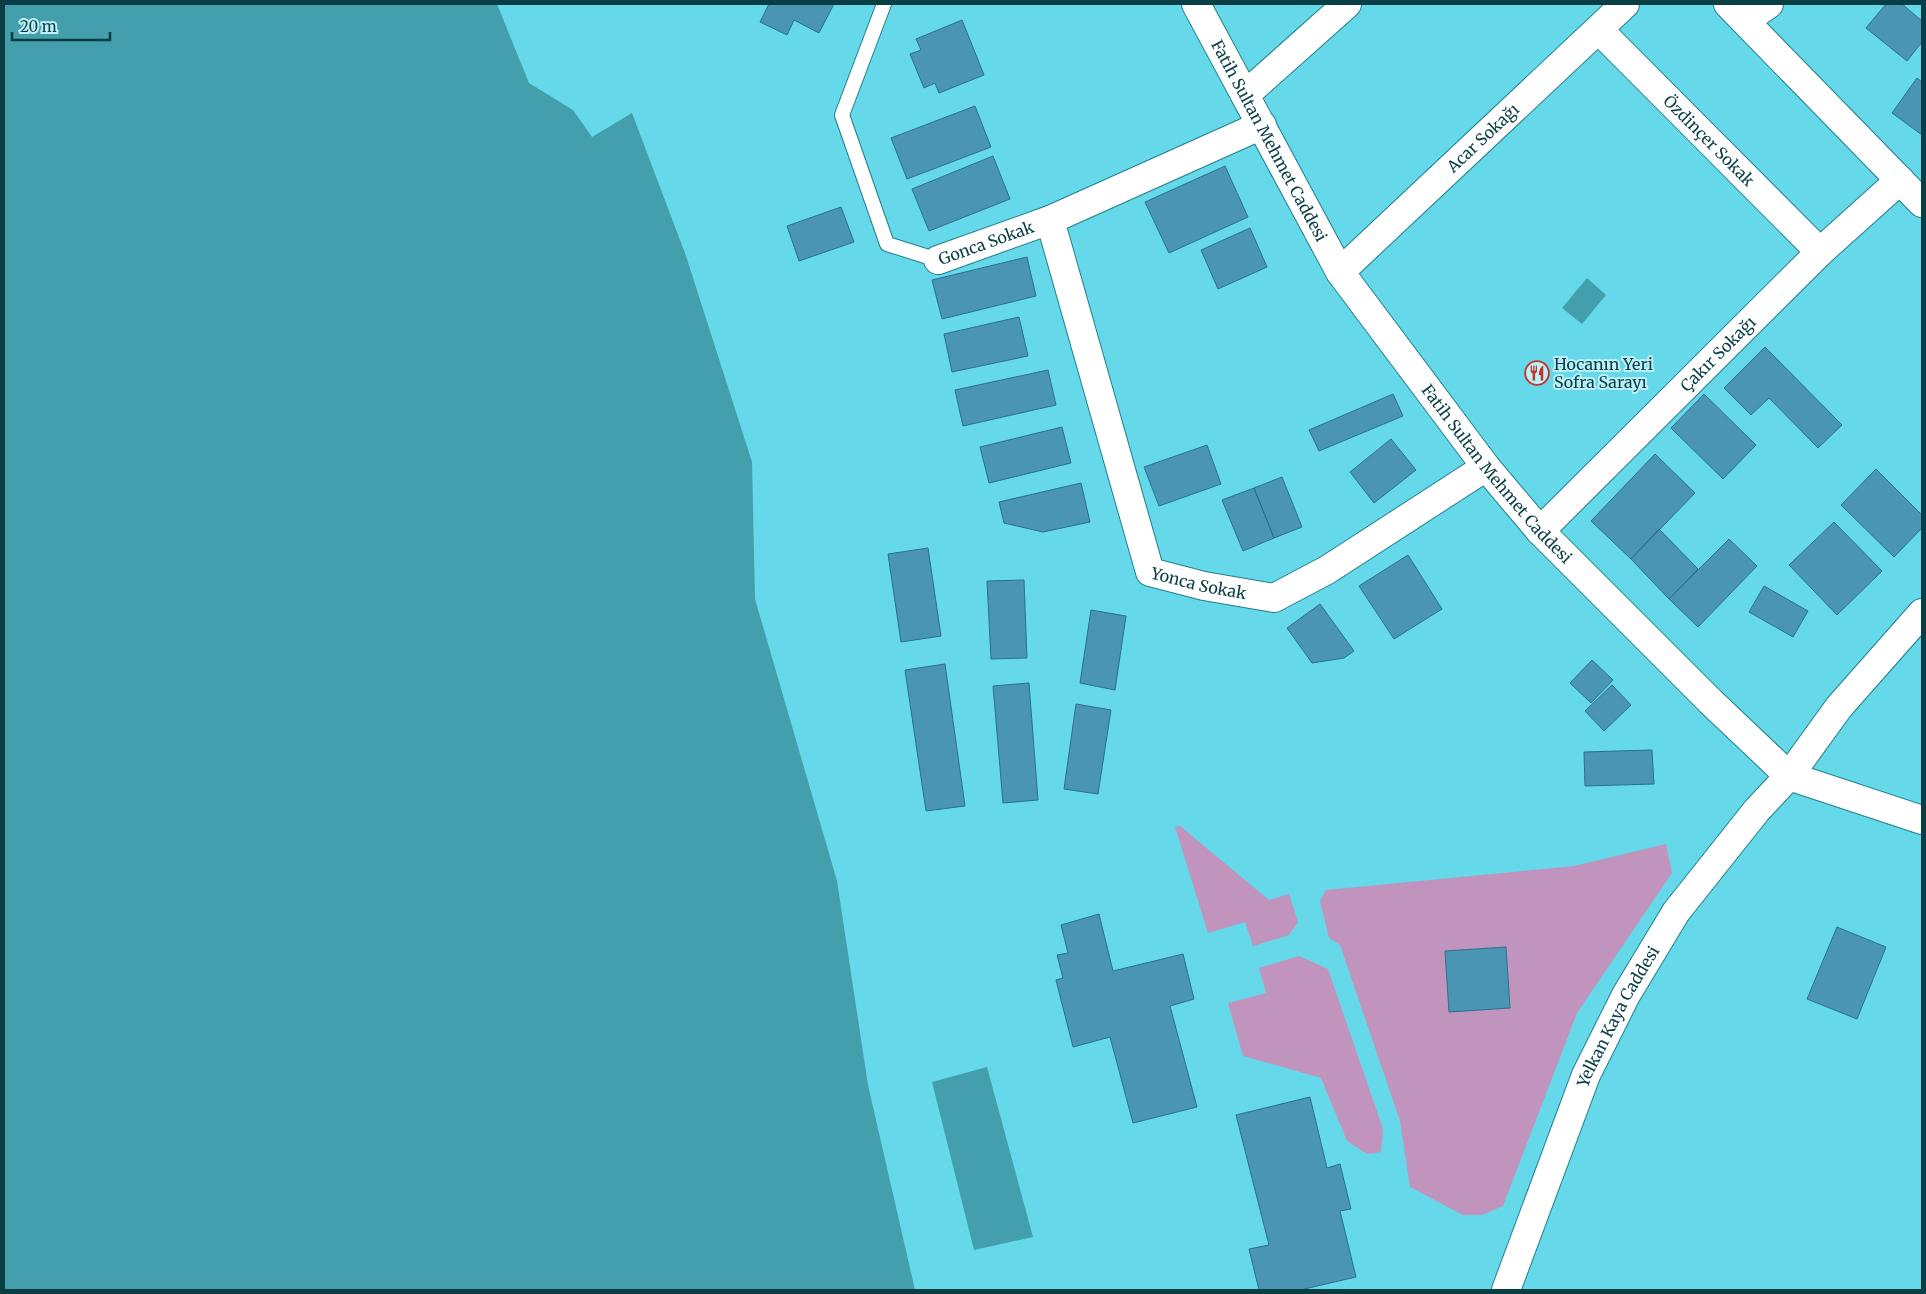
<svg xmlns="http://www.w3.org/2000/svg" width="1926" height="1294" viewBox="0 0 1926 1294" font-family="Merriweather,serif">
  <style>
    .green { fill: #c194be }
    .water { fill: #449fac }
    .building { fill: #4a94b4; stroke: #28728f }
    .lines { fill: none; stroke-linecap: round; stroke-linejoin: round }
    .lane-casing { stroke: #217f8b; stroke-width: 16 }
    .street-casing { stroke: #217f8b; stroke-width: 30 }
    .secondary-casing { stroke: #217f8b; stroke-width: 30 }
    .lane { stroke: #fff; stroke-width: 14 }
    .street { stroke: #fff; stroke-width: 28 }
    .secondary { stroke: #fff; stroke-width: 28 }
    .labels { text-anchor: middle; stroke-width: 4; stroke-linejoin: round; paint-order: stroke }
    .street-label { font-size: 16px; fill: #093e45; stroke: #bdf0f8 }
    .poi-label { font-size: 16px; fill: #093e45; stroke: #bdf0f8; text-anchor: start }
  </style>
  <rect width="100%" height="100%" fill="#65d8e9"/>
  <path class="green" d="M1180 826 1269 900 1289 894 1298 922 1289 935 1253 946 1245 922 1208 933 1175 827Z
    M1666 844 1672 873 1577 1013 1503 1206 1482 1215H1463L1410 1187 1400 1121 1340 945 1329 938 1320 901 1326 890 1574 866Z
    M1299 956 1328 969 1383 1129 1381 1152 1367 1154 1347 1141 1321 1078 1243 1056 1228 1003 1266 993 1259 968Z"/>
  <path class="water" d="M4 4H497L529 83 573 110 592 137 632 113 686 256 752 462 755 599 837 881 868 1085 915 1290H4Z
    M1587 278 1606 295 1582 324 1562 308Z
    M987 1067 1033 1237 974 1250 932 1082Z"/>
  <path class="building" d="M769 4H834L819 33 794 20 787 35 760 22Z
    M1886 4H1902L1922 21V42L1907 61 1866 28Z
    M962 20 984 75 939 93 935 83 924 88 910 54 921 50 916 39Z
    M1917 78 1922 82V135L1892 113Z
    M975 106 991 147 907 179 891 138Z
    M993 156 1010 199 929 231 912 189Z
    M1225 166 1248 217 1169 253 1145 202Z
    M841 207 854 242 799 261 787 226Z
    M1250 228 1267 267 1218 289 1201 250Z
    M1027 257 1036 296 942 319 932 280Z
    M1019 317 1028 356 952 372 944 334Z
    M1765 347 1842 425 1818 448 1769 398 1751 415 1724 388Z
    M1048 370 1056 405 963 426 955 390Z
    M1393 394 1403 416 1319 451 1309 430Z
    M1704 394 1756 445 1723 479 1671 428Z
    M1062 427 1071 463 989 483 980 447Z
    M1391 439 1416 470 1374 503 1350 472Z
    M1207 445 1221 484 1159 506 1144 467Z
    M1655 454 1695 493 1631 559 1591 521Z
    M1876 469 1922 515V528L1894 557 1841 505Z
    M1282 477 1302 527 1274 538 1254 488Z
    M1081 483 1090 522 1043 532 1004 523 999 502Z
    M1254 488 1274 538 1243 551 1222 500Z
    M1834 522 1882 571 1837 615 1789 565Z
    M1659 529 1698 569 1669 599 1631 559Z
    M1729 539 1757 566 1698 627 1669 599Z
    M928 548 941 636 901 642 888 554Z
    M1408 555 1442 609 1394 639 1359 586Z
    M1024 580 1027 658 991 659 987 581Z
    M1764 586 1808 611 1793 637 1749 612Z
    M1320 604 1354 651 1344 658 1312 663 1287 628Z
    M1091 610 1126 616 1115 690 1080 683Z
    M1592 660 1613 680 1591 703 1570 683Z
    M945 664 965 806 926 811 905 670Z
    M1029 683 1038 800 1003 803 993 686Z
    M1612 685 1631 705 1604 731 1585 711Z
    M1076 704 1111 710 1098 794 1064 789Z
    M1652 750 1654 784 1585 786 1584 752Z
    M1099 914 1113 971 1183 954 1194 999 1170 1006 1197 1107 1133 1123 1110 1037 1073 1047 1056 980 1063 978 1057 955 1068 953 1061 925Z
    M1837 927 1886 947 1857 1019 1807 999Z
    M1506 947 1510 1008 1449 1012 1445 951Z
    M1310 1097 1327 1168 1340 1164 1351 1209 1340 1211 1356 1277 1300 1290H1259L1249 1249 1269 1245 1236 1115Z"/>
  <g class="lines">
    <g class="lane-casing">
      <path id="lane" d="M884 4 842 115 887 244 938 260"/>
    </g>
    <g class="street-casing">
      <g id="street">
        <path d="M1728 4 1922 203"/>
        <path d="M1745 21 1769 4"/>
        <path id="s1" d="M1599 30 1820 252"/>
        <path d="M1245 95 1347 4"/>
        <path id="s2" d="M1050 220 1150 572 1204 586 1274 598 1327 570 1486 467"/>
        <path id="s3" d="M938 260 1050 220 1262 125"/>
        <path id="s4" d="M1340 272 1625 4"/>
        <path id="s5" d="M1540 531 1820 252 1900 180"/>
        <path d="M1789 776 1839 707 1922 613"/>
      </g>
    </g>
    <g class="secondary-casing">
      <g id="secondary">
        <path id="s6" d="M1196 4 1340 272 1486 467 1540 531 1710 701 1789 776 1922 820"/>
        <path id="s7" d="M1506 1290 1586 1075 1626 995 1676 912 1757 810 1789 776"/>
      </g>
    </g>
    <use href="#lane" class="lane"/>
    <use href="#street" class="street"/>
    <use href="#secondary" class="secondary"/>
  </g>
  <defs>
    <g id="restaurant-ring" transform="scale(1.25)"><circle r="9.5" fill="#bdf0f8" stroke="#c2352b" stroke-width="1.5"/><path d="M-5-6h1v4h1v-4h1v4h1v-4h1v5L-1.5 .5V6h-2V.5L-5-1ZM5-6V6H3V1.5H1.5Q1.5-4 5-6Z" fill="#c2352b"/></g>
  </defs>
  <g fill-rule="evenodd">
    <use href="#restaurant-ring" x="1537" y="373"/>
  </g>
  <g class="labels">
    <g class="street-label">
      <text dy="6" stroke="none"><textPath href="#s4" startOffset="196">Acar Sokağı</textPath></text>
      <text dy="6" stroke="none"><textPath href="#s6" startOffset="155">Fatih Sultan Mehmet Caddesi</textPath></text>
      <text dy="6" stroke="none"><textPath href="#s1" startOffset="156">Özdinçer Sokak</textPath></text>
      <text dy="6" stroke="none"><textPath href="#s3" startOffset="51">Gonca Sokak</textPath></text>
      <text dy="6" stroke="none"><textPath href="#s5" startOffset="251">Çakır Sokağı</textPath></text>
      <text dy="6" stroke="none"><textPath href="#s6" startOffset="560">Fatih Sultan Mehmet Caddesi</textPath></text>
      <text dy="6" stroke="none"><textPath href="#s2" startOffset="416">Yonca Sokak</textPath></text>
      <text dy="6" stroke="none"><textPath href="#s7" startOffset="296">Yelkan Kaya Caddesi</textPath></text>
    </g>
    <g class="poi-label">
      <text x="1554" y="370">Hocanın Yeri<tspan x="1554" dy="18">Sofra Sarayı</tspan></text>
    </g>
  </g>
  <rect width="1926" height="1294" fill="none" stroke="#093e45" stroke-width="10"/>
  <path d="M12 32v8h98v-8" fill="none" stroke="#093e45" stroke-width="2.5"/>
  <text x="20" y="32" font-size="15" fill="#093e45" stroke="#bdf0f8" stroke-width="4" paint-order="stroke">20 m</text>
</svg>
